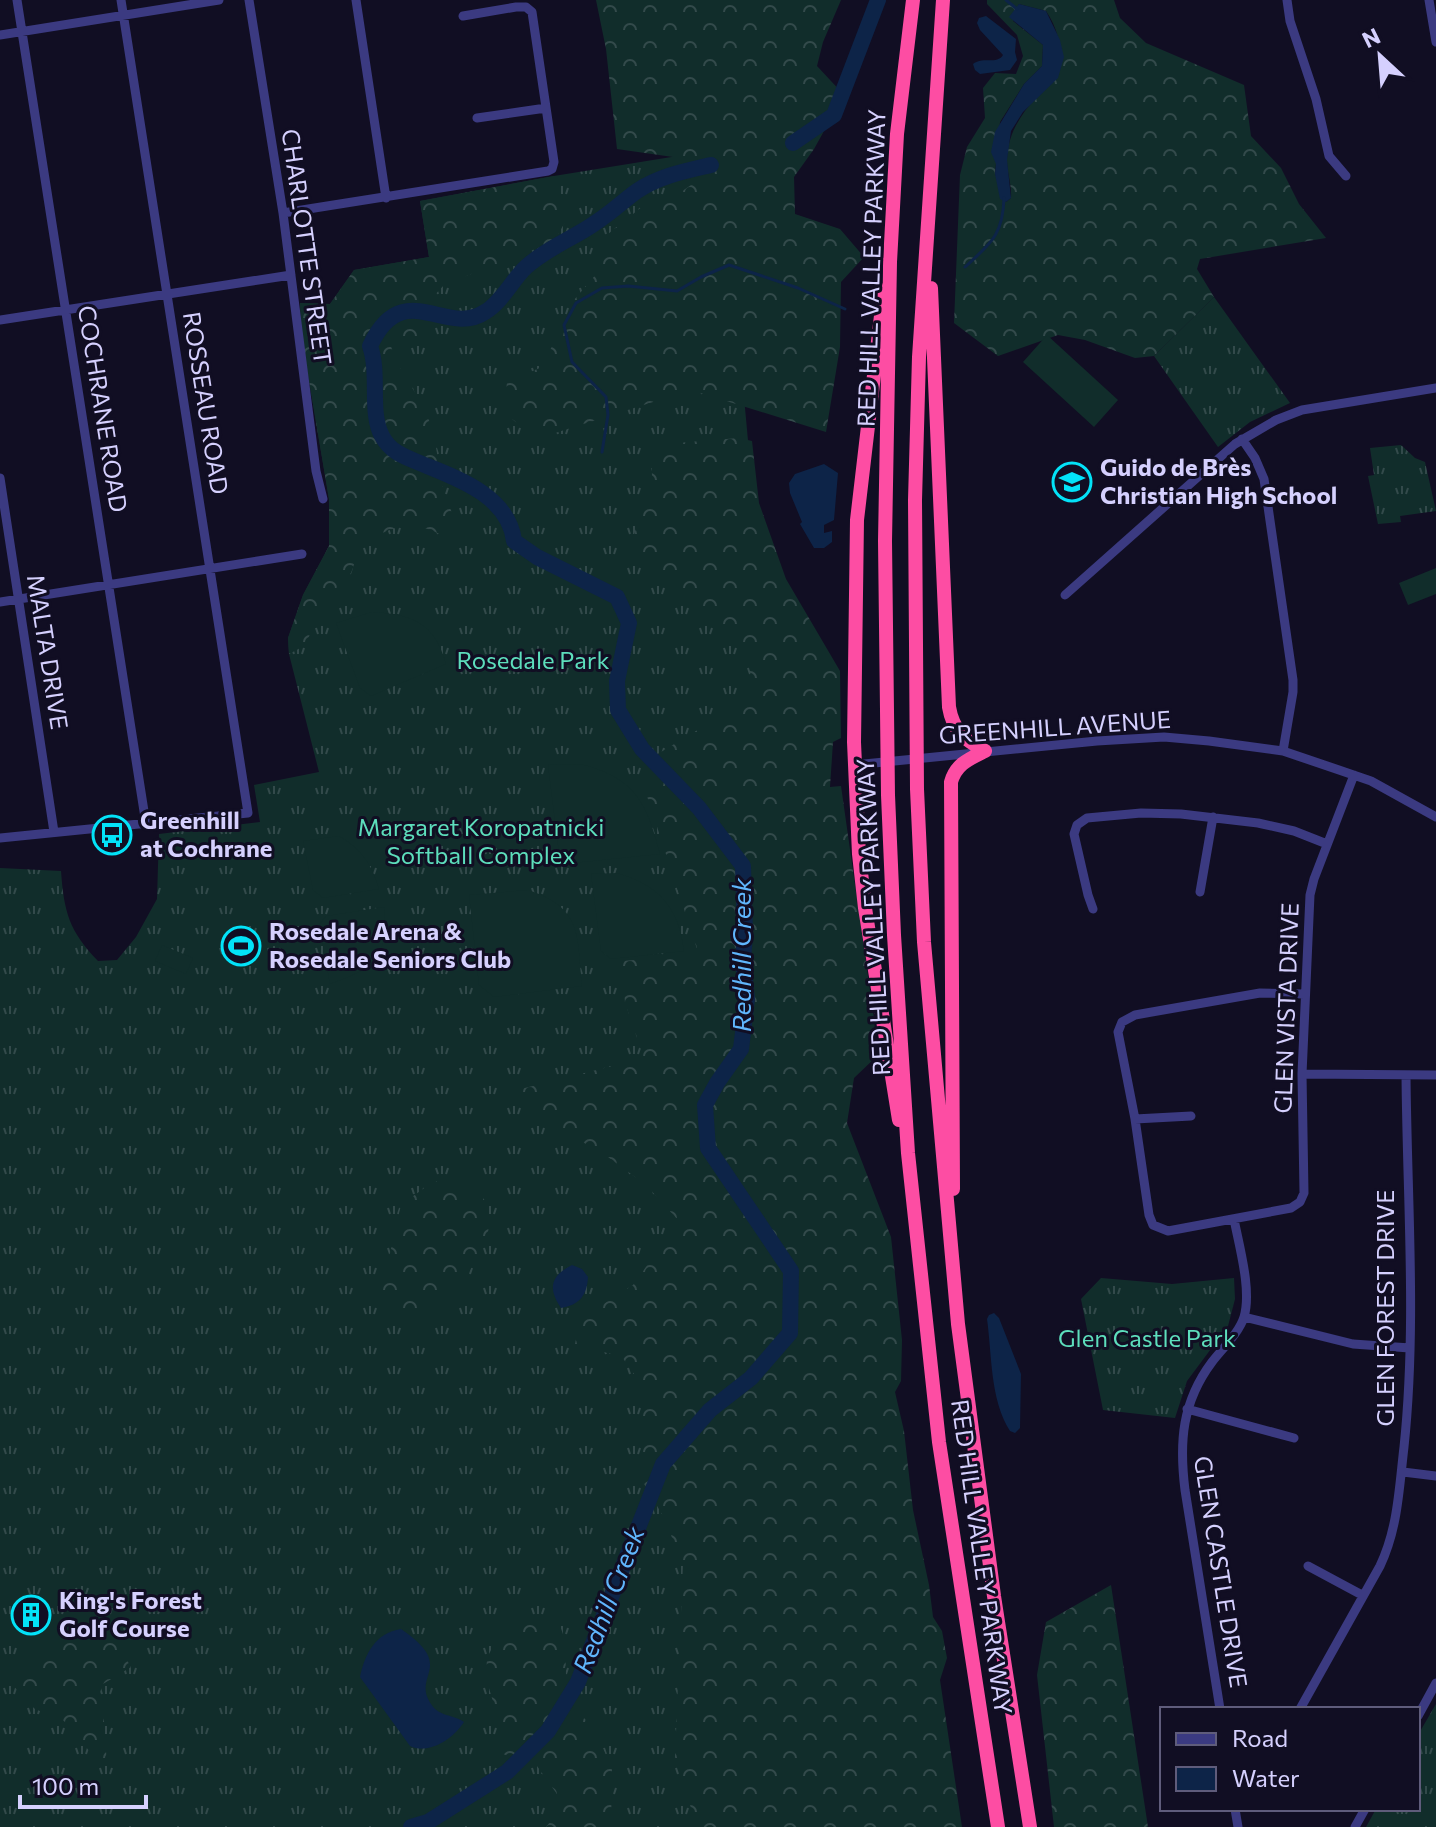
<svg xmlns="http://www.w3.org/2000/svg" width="1436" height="1827" viewBox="0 0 1436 1827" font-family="Commissioner,sans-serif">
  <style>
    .grass { fill: url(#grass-tufts) }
    .forest { fill: url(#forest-crowns); fill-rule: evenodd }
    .pitch { fill: #112d2b }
    .water { fill: #0d2448 }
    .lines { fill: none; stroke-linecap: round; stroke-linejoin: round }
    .stream { stroke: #0d2448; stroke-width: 3 }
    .river { stroke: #0d2448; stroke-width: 16 }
    .minor { stroke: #3b3a81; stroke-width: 9 }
    .highway { stroke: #fd4da3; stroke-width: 14 }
    .labels { text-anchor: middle; stroke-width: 6; stroke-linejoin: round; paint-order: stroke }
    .street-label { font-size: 24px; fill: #d5d0fe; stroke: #110e23 }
    .poi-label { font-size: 24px; font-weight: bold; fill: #d5d0fe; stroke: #110e23; text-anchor: start }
    .park-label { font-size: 24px; fill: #5ddebc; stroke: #110e23 }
    .water-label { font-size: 26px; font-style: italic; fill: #60b6fd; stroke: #110e23 }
  </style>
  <defs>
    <pattern id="grass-tufts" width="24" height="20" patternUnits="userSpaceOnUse" patternTransform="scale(2)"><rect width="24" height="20" fill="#112d2b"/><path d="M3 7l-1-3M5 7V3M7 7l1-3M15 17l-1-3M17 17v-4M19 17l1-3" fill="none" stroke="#334a4b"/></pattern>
    <pattern id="forest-crowns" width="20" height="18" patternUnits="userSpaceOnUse" patternTransform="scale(2)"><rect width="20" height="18" fill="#112d2b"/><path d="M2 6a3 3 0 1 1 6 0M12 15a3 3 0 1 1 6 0" fill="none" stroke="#334a4b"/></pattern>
  </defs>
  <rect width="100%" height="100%" fill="#110e23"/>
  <path class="grass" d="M721 149 766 635 681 1230 698 1827H0V868L61 871C64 912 69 931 98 961L117 960 136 937 157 899 159 834 260 822 254 785 319 772 289 654 288 638 303 595 329 546V499L302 339 300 303 330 304 354 270 429 257 420 201 554 176Z
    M1214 297 1290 403 1250 422 1218 447 1154 356Z
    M1401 445 1415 458 1425 462 1436 511 1400 516 1401 522 1378 524 1368 476 1374 475 1370 448Z
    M1101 1278 1172 1284 1234 1278 1235 1299 1228 1326 1187 1381 1175 1418 1103 1410 1081 1299Z
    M1436 1704V1827H1366L1376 1809H1418V1735Z"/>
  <path class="forest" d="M596 0H841L823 42 817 66 844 95 814 149 794 177 795 214 840 229 864 257 841 282 840 347 826 432 691 390 536 439 504 412 507 382 542 367 574 300 598 272 608 234 643 206 678 194 694 183 680 158 617 149 606 49Z
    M987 0H1114L1120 18 1146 43 1244 85 1251 136 1281 168 1299 204 1326 238 1200 259 1197 269 1214 297 1154 356 1135 358 1085 340 1058 335 998 356 954 323 960 175 967 147 985 118 983 88 995 73 1016 74 1023 56 1017 35 987 4ZM1019 4 1046 11C1059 30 1061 47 1060 70 1036 99 1008 121 1007 160 1007 173 1012 185 1011 198L1006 202 995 174 1000 122 1024 84 1042 66 1043 45 1013 21Z
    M554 176 568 216 557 237 543 246 445 284 431 299 432 316 427 334C414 340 403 335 389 339 396 370 420 393 430 423 437 442 437 460 441 479 445 497 452 515 461 531L457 546C426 520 393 519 362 548 354 555 355 568 349 576 343 582 336 587 331 594 320 609 312 627 306 645L289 654 288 638 303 595 329 546V499L302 339 300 303 330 304 354 270 429 257 420 201Z
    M739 438 752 441 759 503 786 579 840 671 841 738 833 742 830 787 841 786 874 1019 877 1056 854 1078 847 1123 891 1237 902 1340 901 1381 895 1392 904 1431 913 1510 929 1585 933 1617 942 1631 947 1658 940 1680 962 1827H697L675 1757 683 1564 663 1516 640 1477 644 1388 622 1357 575 1344 580 1319 633 1285 679 1221 646 1185 608 1157 501 1094 644 1058 625 1003 622 961 699 955 644 787 651 758 754 696 748 659 719 628 631 545 652 476 651 445Z
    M442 1179C453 1181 469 1183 477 1191 510 1221 470 1275 446 1299 436 1308 422 1316 410 1324L390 1313 378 1280 390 1253 401 1205 427 1186Z
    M1111 1585 1148 1827H1054L1037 1675 1046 1622Z
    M556 1614 565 1640 566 1676 574 1707 594 1729 612 1768 611 1827H546L550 1822 557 1794 537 1766 500 1753 496 1712 486 1678 487 1658 503 1626Z
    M66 1627 85 1631 101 1629 110 1632 131 1667 103 1684 99 1695 104 1721 107 1766 91 1753 64 1721 35 1709 26 1701 9 1680 27 1664 42 1643Z"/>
  <path class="pitch" d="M1047 335 1118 400 1094 427 1023 362Z
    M1436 568V594L1408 605 1399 583Z
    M372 612C412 614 435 623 446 664L371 696 360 688 336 623Z
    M580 764C634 777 647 802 660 854L573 863 559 853 548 765Z
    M339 836C361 849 372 864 379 889L323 898 313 890 303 841Z
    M617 873C659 885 679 908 684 951L611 959 601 951 591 874Z
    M528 890C583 908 577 936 582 986L494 997 479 985 469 895Z
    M384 907C386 961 379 966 330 984L319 925 326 916Z
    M162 945 193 958 186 974 155 961Z"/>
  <path class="water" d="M1019 4 1046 11 1060 40 1064 57 1058 78 1023 112 1011 131 1007 160 1011 198 1006 202 1000 199 995 174 996 164 991 152 995 132 1024 84 1042 66 1043 45 1009 17Z
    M986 16 1016 39 1015 52 1017 60 1010 70 980 74 975 70 973 64C983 56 997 65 1003 55L980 30 977 23 979 18Z
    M824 464 838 473 834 520 824 525V533L832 531V542L824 548H814L800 524 802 522 790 493 789 483 795 474Z
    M572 1265 582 1269 588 1277C587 1295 580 1305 561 1308 548 1289 550 1276 572 1265Z
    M994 1313 999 1318 1021 1374 1020 1428 1015 1433 1010 1431C990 1400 992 1355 987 1319L989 1315Z
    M401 1629C457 1667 411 1675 431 1704 439 1717 453 1714 464 1722 453 1739 429 1755 410 1746L360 1677C365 1654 375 1633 401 1629Z"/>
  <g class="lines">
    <path class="stream" d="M1006 0 1017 9
      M965 267C991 243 1003 235 1004 198
      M602 452 608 415 606 397 572 362 564 325 576 303 602 288 628 286 677 291 701 277 729 265 798 288 845 309"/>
    <path class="river" d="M793 143 834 115 878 0
      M411 1827 428 1822 507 1772 548 1731 578 1682 663 1464 710 1410 751 1378 790 1333 791 1271 708 1148 705 1105 717 1083 741 1049 747 999 743 962 745 932 743 866 699 808 642 749 618 710 617 681 629 623 617 597 537 557 514 541C509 498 462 480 427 466 409 458 391 454 382 436 369 412 380 374 370 346 403 275 446 338 485 312 502 302 512 280 526 267 548 247 575 238 598 221 612 212 623 201 637 191 659 176 685 171 711 165"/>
    <path class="minor" d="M17 0 146 824
      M249 0 283 213 316 471 323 499
      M356 0 386 198
      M1287 0 1290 21 1316 99 1329 156 1346 176
      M1429 0 1436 42
      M0 35 219 0
      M477 118 546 108
      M283 213 548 171 552 169 554 162 532 12 526 7H516L463 16
      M0 320 291 275
      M1242 439 1255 458 1264 479 1293 680V692L1283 751
      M0 478 54 832
      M1065 595 1235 444 1276 420 1302 410 1436 388
      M0 602 302 554
      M854 765 1097 741 1164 737 1209 741 1283 751 1339 770 1371 781 1436 817
      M0 838 248 813 121 0
      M1200 892 1213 817
      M1093 909 1088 895 1074 834 1077 825 1087 818 1141 813 1181 814 1258 823 1294 831 1327 844
      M1305 994 1260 993 1135 1015 1122 1022 1118 1032 1135 1119 1149 1215 1153 1225 1168 1231 1291 1208 1300 1202 1304 1193 1302 1074 1310 895 1314 879 1354 775
      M1302 1074 1436 1075
      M1135 1119 1191 1116
      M1244 1317 1353 1344 1410 1348
      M1187 1409 1294 1438
      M1403 1472 1436 1476
      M1308 1566 1362 1595
      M1220 1709 1185 1490C1179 1442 1182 1402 1212 1362 1222 1349 1239 1333 1244 1317 1252 1290 1239 1246 1234 1219
      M1300 1709 1380 1566C1398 1528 1399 1489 1404 1447 1417 1324 1407 1199 1406 1075
      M1418 1716 1436 1683
      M1235 1809 1238 1827
      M1355 1827 1365 1809"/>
    <path class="highway" d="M913 0 897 134 890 262 885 541 888 795 894 935 908 1153 939 1442 998 1827
      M943 0 919 357 915 500 917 789 924 942 958 1324 994 1596 1030 1827
      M931 288 949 707C953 731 965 740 985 751
      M884 290 857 520 854 742 859 854 865 908 899 1120
      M953 1189 951 782C956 764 969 759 985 751"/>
  </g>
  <defs>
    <g id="school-ring" transform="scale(2)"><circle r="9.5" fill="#110e23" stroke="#03e2f8" stroke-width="1.5"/><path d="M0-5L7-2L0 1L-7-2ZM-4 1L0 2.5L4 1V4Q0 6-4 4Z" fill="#03e2f8"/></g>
    <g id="bus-ring" transform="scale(2)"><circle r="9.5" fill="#110e23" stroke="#03e2f8" stroke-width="1.5"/><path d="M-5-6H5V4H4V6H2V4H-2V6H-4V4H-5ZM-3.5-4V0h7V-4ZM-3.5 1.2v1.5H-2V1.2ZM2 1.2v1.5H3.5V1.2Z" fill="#03e2f8"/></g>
    <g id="stadium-ring" transform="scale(2)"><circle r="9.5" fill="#110e23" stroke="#03e2f8" stroke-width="1.5"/><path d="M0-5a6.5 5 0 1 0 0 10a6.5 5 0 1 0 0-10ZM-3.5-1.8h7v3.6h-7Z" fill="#03e2f8"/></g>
    <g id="building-ring" transform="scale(2)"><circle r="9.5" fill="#110e23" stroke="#03e2f8" stroke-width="1.5"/><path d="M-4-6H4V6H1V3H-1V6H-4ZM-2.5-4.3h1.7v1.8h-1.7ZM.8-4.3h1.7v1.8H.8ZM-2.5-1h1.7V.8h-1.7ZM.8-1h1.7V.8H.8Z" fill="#03e2f8"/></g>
  </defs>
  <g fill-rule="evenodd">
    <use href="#school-ring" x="1072" y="482"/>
    <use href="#bus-ring" x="112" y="835"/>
    <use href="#stadium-ring" x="241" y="946"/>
    <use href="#building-ring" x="31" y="1615"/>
  </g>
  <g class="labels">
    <g class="street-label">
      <text transform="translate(306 247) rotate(82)" y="8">CHARLOTTE STREET</text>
      <text transform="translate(872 268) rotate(-88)" y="8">RED HILL VALLEY PARKWAY</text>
      <text transform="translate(205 403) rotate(81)" y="8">ROSSEAU ROAD</text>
      <text transform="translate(102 409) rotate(81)" y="8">COCHRANE ROAD</text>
      <text transform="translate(47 652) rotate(81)" y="8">MALTA DRIVE</text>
      <text transform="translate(1055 728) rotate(-4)" y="8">GREENHILL AVENUE</text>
      <text transform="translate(874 917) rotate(-93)" y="8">RED HILL VALLEY PARKWAY</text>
      <text transform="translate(1287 1008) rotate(-88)" y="8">GLEN VISTA DRIVE</text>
      <text transform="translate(1386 1308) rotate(-90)" y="8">GLEN FOREST DRIVE</text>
      <text transform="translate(981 1557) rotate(82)" y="8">RED HILL VALLEY PARKWAY</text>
      <text transform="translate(1220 1572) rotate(81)" y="8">GLEN CASTLE DRIVE</text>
    </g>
    <g class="poi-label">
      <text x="1100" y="476">Guido de Brès<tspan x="1100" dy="28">Christian High School</tspan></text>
      <text x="140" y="829">Greenhill<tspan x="140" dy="28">at Cochrane</tspan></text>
      <text x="269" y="940">Rosedale Arena &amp;<tspan x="269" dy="28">Rosedale Seniors Club</tspan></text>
      <text x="59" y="1609">King's Forest<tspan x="59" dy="28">Golf Course</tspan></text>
    </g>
    <g class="park-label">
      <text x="533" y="669">Rosedale Park</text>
      <text x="481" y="836">Margaret Koropatnicki<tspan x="481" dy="28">Softball Complex</tspan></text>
      <text x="1147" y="1347">Glen Castle Park</text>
    </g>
    <g class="water-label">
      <text transform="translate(742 955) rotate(-90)" y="9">Redhill Creek</text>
      <text transform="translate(609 1600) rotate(-69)" y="9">Redhill Creek</text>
    </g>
  </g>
  <rect x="1160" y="1707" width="260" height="104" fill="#110e23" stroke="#5f5c7b" stroke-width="2"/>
  <rect x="1176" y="1733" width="40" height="12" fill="#3b3a81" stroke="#5f5c7b" stroke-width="2"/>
  <text x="1232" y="1747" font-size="24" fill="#d5d0fe">Road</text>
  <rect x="1176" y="1767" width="40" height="24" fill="#0d2448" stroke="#5f5c7b" stroke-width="2"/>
  <text x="1232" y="1787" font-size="24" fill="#d5d0fe">Water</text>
  <g transform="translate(1380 56) rotate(334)" stroke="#110e23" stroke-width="6" paint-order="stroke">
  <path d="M0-6L14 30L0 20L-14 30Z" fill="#d5d0fe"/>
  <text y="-12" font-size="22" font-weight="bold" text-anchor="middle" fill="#d5d0fe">N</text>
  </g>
  <path d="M20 1795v12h126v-12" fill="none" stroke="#d5d0fe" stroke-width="4"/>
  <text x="32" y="1795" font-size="24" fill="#d5d0fe" stroke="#110e23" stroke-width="6" paint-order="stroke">100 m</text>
</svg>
